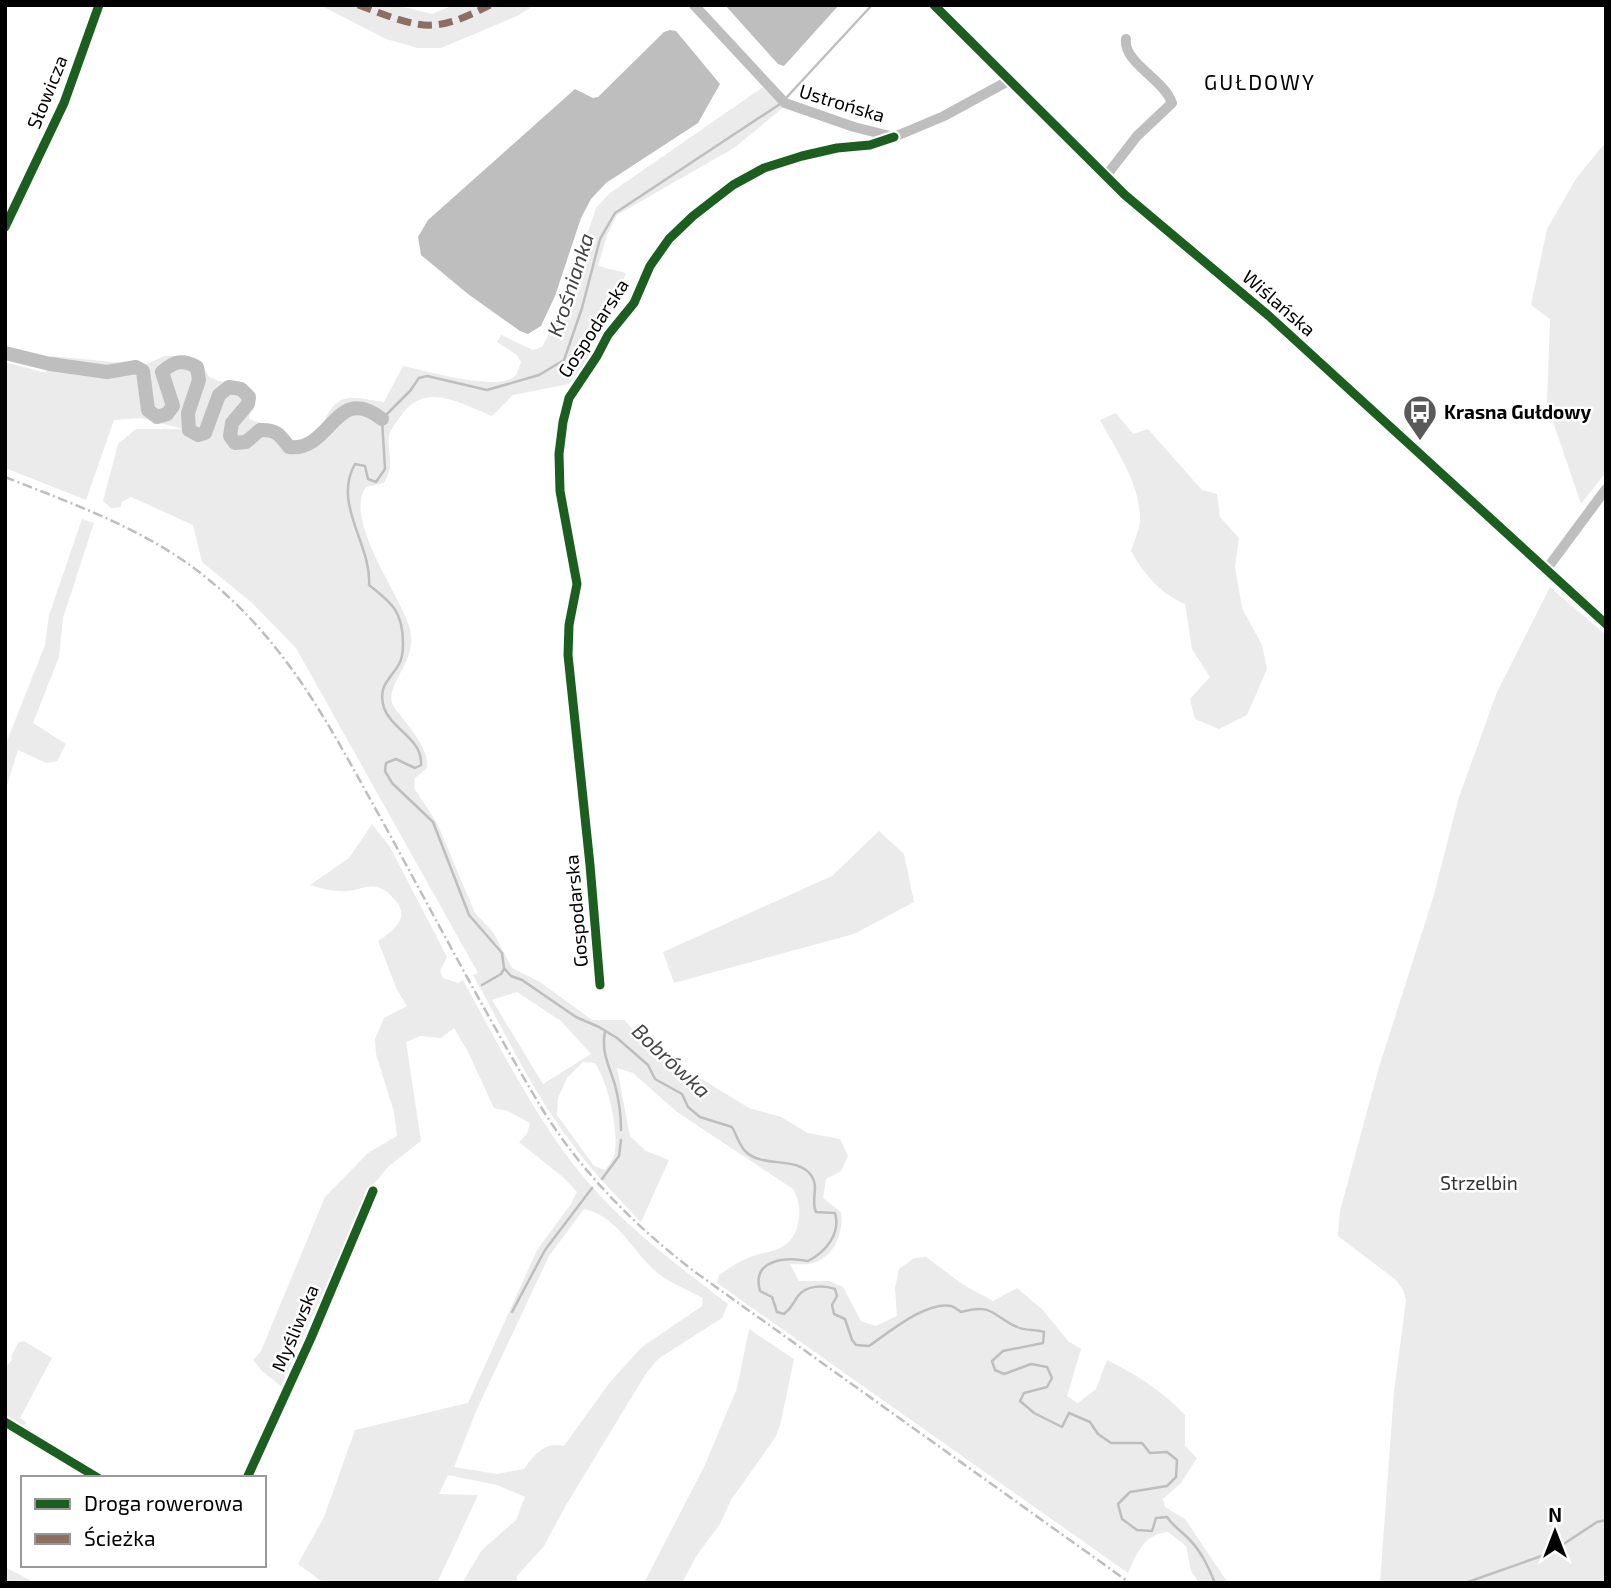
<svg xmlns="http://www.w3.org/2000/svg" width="1611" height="1588" viewBox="0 0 1611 1588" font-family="'Exo 2',sans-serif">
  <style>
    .green { fill: #ebebeb; fill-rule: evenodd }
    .water { fill: #bebebe }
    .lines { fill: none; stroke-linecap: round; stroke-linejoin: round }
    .stream { stroke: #bebebe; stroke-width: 2.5 }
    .river { stroke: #bebebe; stroke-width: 14 }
    .minor { stroke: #bebebe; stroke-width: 10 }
    .rail { stroke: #bebebe; stroke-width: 2.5; stroke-dasharray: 10 3.5 2 3.5; stroke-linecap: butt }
    .quiet { stroke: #8d6e63; stroke-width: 7; stroke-dasharray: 14 7; stroke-linecap: butt }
    .cycleway-casing { stroke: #fff; stroke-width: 13 }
    .cycleway { stroke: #1b5e20; stroke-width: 9 }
    .labels { text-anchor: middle; stroke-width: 5; stroke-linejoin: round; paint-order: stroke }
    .street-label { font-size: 19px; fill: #000; stroke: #fff }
    .poi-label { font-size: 19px; font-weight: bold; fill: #000; stroke: #fff; text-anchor: start }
    .park-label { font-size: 19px; fill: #323232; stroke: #fff }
    .neighbourhood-label { font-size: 21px; letter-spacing: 2px; fill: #000; stroke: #fff }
    .water-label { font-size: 21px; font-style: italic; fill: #434343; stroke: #fff }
  </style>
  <rect width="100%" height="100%" fill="#fff"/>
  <path class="green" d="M320 5H396L432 14 454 5H535L517 16 441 48H418L386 39Z
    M763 87 784 107 734 148 617 215 607 235 598 266 626 273 614 304 598 326 588 358 569 384 513 395 492 416C460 403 424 380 400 417 396 423 390 430 389 436 387 457 396 462 384 483L366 487C343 519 399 593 409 626 420 659 386 682 392 703 393 707 399 713 401 716 412 731 429 749 427 768L415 778 414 788 437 823 475 913 493 932 512 968 540 982 592 1020H624L651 1048 749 1108 781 1117 808 1133 840 1139 848 1156 841 1171 826 1179 823 1198 841 1212C844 1231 835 1257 813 1263 806 1265 797 1264 790 1264L799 1281H829L843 1287 861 1321 876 1326 897 1316 895 1288 899 1269 914 1258 926 1257 962 1284 993 1301 1017 1288 1043 1310 1068 1341 1081 1349 1067 1396 1078 1403 1096 1389 1107 1360C1136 1374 1162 1391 1185 1415V1446L1197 1458 1181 1483 1163 1499 1165 1507 1185 1519 1228 1583H1199L1191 1571 1186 1546 1168 1532C1144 1534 1137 1553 1128 1573L717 1283 719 1275C728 1269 738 1262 748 1258 758 1253 770 1253 780 1248 801 1239 804 1206 793 1189L677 1112 633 1073 617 1068 630 1136 646 1151 669 1160 641 1222C615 1195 589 1168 567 1137 530 1087 503 1029 473 975L478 973 296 648 251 602 202 562 193 525 131 497 122 502 121 507 111 508 103 501 118 444 136 429H183L141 418 114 420 86 500 5 468V362L46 373 51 356 145 365 164 356H190L201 362 209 377 219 381 246 384C255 396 252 405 249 419 274 428 272 420 291 443 327 447 319 408 344 399 355 395 373 401 384 402L403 366C426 371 496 391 514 377 518 373 519 367 521 362L517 355 497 342 501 335 533 350 542 347 562 308 596 208 610 193ZM517 992 561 1021 591 1054 543 1084 492 1000ZM583 1062 595 1063C608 1082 620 1134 614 1156 612 1161 608 1166 605 1170L594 1166 557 1115 558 1098 567 1078Z
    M1606 142V472L1581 504 1547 404 1550 319 1531 305 1547 229 1577 177Z
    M1116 413 1133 434 1148 429 1202 490 1217 494 1220 517 1239 538 1235 567 1242 608 1262 645 1267 669 1247 715 1219 729 1195 719 1190 699 1210 677 1192 649 1185 604C1161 594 1144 574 1131 551 1134 542 1140 529 1140 519 1140 483 1116 450 1100 420Z
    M82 519 94 523 63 618 59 657 33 723 66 744 57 761 46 763 18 750 5 792V746L45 645 49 615Z
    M1550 587 1606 635V1583H1380L1394 1392 1406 1300 1403 1290 1396 1280 1338 1236 1340 1211 1379 1067 1433 898 1459 797 1497 692Z
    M372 824 390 847 447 957 440 971 443 978 458 983 463 980C497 1042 530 1107 573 1164 616 1220 673 1262 728 1304L722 1318 658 1359 647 1372 566 1505 544 1546 517 1576V1583H462L482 1550 516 1520 525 1497 497 1485 448 1475 439 1494 478 1495 437 1583H324L298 1564 324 1517 355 1430 468 1403 537 1250 571 1204 577 1192 564 1178 519 1142 527 1134 530 1123 508 1111 494 1108 468 1052 454 1028 441 1038 420 1036 406 1042 421 1141 389 1166 368 1191 281 1386 262 1371 253 1360 261 1351 325 1197 368 1153 397 1136 394 1112 376 1054 375 1039 384 1018 407 1006 397 990 378 941C393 931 412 917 394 899 389 893 383 888 376 887 367 885 357 890 349 891 335 892 323 889 310 885L349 858ZM584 1209C621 1217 634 1257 663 1277 675 1285 690 1291 703 1298L702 1306 642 1347 610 1382 564 1446C545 1441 534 1455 524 1469L497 1474 454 1467 477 1409 549 1256Z
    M879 831 904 854 914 902 854 934 674 983 663 952 832 876Z
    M749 1329 794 1359 780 1426 775 1438 731 1500 720 1524 697 1555 682 1583H644L705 1465 737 1388Z
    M24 1341 52 1358 20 1418 27 1423 20 1428 5 1419V1367L12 1360 11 1357 18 1343Z
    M5 1567 35 1583H5Z"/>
  <path class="water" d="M725 5H839L784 66 778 64Z
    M670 30 676 31 720 84 698 123 606 183 591 199 581 218 555 296 541 326 528 334 520 331 468 294 421 255 418 237 428 220 566 97 575 89 593 98 598 97 664 32Z"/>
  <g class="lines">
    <path class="stream" d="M786 98 872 5
      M780 104 615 213 600 239 582 308 564 360 539 375 487 390 427 376 419 378 410 391 382 419 385 469 376 482 368 479 365 466 355 464C332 504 372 545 369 585 392 603 403 612 403 643 403 649 403 658 399 664 391 679 377 685 384 708 392 730 423 739 421 765L415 768 396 759 386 763 385 771 392 783 433 822 469 915 502 953 504 968 511 976 522 980 576 1017 599 1027 617 1038 648 1065 655 1079 682 1094 688 1107 700 1117 732 1127C736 1134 740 1146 745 1151 763 1169 795 1155 811 1175 820 1187 810 1200 816 1212L835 1213C841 1233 826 1252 808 1261 786 1257 751 1259 760 1291L772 1297 777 1312 784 1314C793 1307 792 1304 798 1296 806 1285 824 1285 835 1289L837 1296 832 1305 834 1314 845 1319 852 1340 856 1345 869 1346C888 1333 926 1301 951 1306 955 1307 958 1310 961 1312 993 1303 991 1315 1017 1327 1025 1331 1035 1329 1044 1332L1043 1343 1003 1351 992 1361 995 1370 1004 1374 1031 1364 1047 1367 1052 1378 1047 1387 1024 1393 1020 1401 1034 1413 1062 1427 1069 1413 1090 1422 1098 1434 1111 1443H1142L1150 1453 1167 1452 1177 1460 1176 1477 1167 1486 1130 1492 1118 1504 1122 1519 1137 1530 1152 1531 1156 1518 1167 1517C1173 1526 1180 1530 1188 1538 1201 1551 1208 1566 1215 1583
      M482 985 501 974 504 969
      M605 1031C601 1053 609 1065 615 1085 619 1100 621 1115 621 1130
      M602 1179 619 1156 621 1140
      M512 1312 545 1250 592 1188
      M1465 1583 1550 1553 1597 1522 1606 1520"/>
    <path class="river" d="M5 353 50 364 107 372 136 367 143 371 148 410 157 417 167 414 173 406 162 372C174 361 183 359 197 367L199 380 188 413 189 430 198 435 205 433 219 395 229 387 241 389 249 397 248 404 232 423 230 436 235 443 246 442 260 430C276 429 280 435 289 447 332 452 335 382 382 419"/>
    <path class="minor" d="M694 5 785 103 854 127 894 137 944 116 1010 80
      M934 5 1125 195 1269 316 1606 624
      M1106 176 1137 136 1172 103C1164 79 1123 63 1126 39
      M5 227 64 103 99 5
      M1546 570 1606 489
      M600 985 590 865 568 655 569 625 577 584 560 491 559 454 563 422 569 398 597 356 608 335 634 303 650 266 669 239 693 216 733 185 764 168 802 156 837 148 870 145 894 137
      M5 1422 98 1478
      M247 1478 311 1338 373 1191"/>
    <path class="rail" d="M5 477C73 504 145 529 203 575 290 644 332 731 385 826 437 921 488 1019 544 1112 584 1175 636 1227 695 1272L1130 1583"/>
    <path class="quiet" d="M358 5C379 12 411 27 433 25 453 24 472 14 490 5"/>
    <g class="cycleway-casing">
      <path id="cycleway" d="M934 5 1125 195 1269 316 1606 624
        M5 227 64 103 99 5
        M600 985 590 865 568 655 569 625 577 584 560 491 559 454 563 422 569 398 597 356 608 335 634 303 650 266 669 239 693 216 733 185 764 168 802 156 837 148 870 145 894 137
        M5 1422 98 1478
        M247 1478 311 1338 373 1191"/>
    </g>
    <use href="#cycleway" class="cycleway"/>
  </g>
  <defs>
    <g id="bus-pin" transform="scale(1.75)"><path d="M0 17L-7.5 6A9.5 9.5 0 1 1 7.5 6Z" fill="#595959" stroke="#fff"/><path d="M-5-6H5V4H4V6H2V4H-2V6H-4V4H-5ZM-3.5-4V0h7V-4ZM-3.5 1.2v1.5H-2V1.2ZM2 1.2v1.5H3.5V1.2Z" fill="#fff"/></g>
  </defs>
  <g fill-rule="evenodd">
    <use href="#bus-pin" x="1420" y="412"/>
  </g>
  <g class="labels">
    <g class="street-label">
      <text transform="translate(47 92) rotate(-68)" y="7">Słowicza</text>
      <text transform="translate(842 103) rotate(17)" y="7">Ustrońska</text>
      <text transform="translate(1279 303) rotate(41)" y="7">Wiślańska</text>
      <text transform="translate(593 328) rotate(-57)" y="7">Gospodarska</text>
      <text transform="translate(576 911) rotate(-95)" y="7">Gospodarska</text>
      <text transform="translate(295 1328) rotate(-67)" y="7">Myśliwska</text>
    </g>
    <g class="poi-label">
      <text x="1444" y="419">Krasna Gułdowy</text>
    </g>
    <g class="park-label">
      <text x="1479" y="1190">Strzelbin</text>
    </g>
    <g class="neighbourhood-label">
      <text x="1260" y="90">GUŁDOWY</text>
    </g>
    <g class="water-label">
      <text transform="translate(571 285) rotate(-72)" y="7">Krośnianka</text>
      <text transform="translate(671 1061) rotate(43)" y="7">Bobrówka</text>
    </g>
  </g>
  <rect width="1611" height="1588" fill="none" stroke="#000000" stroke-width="14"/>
  <rect x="21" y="1476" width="245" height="91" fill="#ffffff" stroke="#999999" stroke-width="2"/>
  <rect x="35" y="1499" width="35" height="10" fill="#1b5e20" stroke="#999999" stroke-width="2"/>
  <text x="84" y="1511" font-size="21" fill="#000000">Droga rowerowa</text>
  <rect x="35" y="1534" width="35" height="10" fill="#8d6e63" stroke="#999999" stroke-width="2"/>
  <text x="84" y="1546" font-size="21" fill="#000000">Ścieżka</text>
  <g transform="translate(1555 1532)" stroke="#ffffff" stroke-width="5" paint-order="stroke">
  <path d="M0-5L12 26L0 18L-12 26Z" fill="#000000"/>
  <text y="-10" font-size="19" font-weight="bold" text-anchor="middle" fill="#000000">N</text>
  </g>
</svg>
